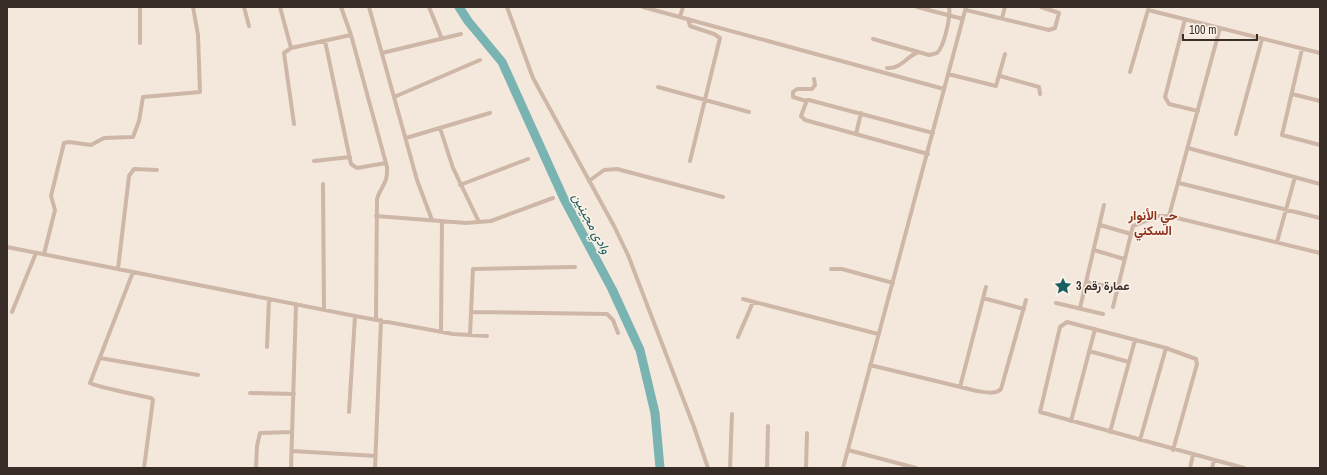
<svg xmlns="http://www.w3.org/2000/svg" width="1327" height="475" viewBox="0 0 1327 475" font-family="'Archivo Narrow',Vazirmatn,sans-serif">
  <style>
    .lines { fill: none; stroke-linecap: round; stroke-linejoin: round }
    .river { stroke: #79b4b3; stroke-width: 9 }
    .minor { stroke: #ceb7a7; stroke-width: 4 }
    .labels { text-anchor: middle; stroke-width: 3; stroke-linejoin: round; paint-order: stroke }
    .poi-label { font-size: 12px; font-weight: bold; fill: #392d28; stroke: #fbf2e9; text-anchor: start }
    .neighbourhood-label { font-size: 13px; font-weight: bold; fill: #8f301a; stroke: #fbf2e9 }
    .water-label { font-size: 13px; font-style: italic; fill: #1a5e5f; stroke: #fbf2e9 }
  </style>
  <rect width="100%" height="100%" fill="#f4e8dc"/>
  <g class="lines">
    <path class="river" d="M459 7 468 21 502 62 564 199 612 289 640 350 655 413 660 468"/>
    <path class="minor" d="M140 7V43
      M244 7 249 26
      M280 7 291 48
      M341 7 351 35 387 167C388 185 381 185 377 199L376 319
      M369 7 417 180 432 220
      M429 7 442 39
      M507 7 533 78 614 226 628 255 694 427 708 468
      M643 7 944 89
      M917 7 963 19
      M966 10 1049 30 1055 28 1059 13 1041 7
      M680 17 683 7
      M1002 18 1005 7
      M688 19 690 26 714 34 720 38 690 161
      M1185 19 1165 97 1169 104 1198 111
      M873 39 929 55 937 53C944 47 951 16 949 7
      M325 41 351 164 357 168 386 163
      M1302 49 1282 135 1320 145
      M382 53 461 34
      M887 68C902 69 906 56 919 52
      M1130 72 1148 10 1320 53
      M948 74 996 86 1005 54
      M1000 76 1039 87 1040 94
      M658 87 749 112
      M1292 94 1320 101
      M394 97 480 60
      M806 101 793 97V92L797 89H812L815 85 814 79
      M294 124 284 53 291 48 351 35
      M440 128 453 168 479 222
      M856 134 861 113
      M1236 134 1262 39
      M406 138 490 113
      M1188 148 1320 184
      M928 154 805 120 801 116 807 100H809L933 133
      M314 161 350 157
      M589 181 604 170 617 169 723 197
      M1179 183 1320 218
      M323 184 324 310
      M460 185 528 159
      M376 216 466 223 491 221 553 198
      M1169 216 1220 28
      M1100 225 1131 234
      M1277 242 1295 177
      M7 247 355 316 453 334 487 336
      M1094 250 1124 259
      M44 254 55 210 51 196 64 143 69 142 91 145 104 138 133 137 139 121 143 97 200 92 198 35 193 7
      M118 269 129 176 134 169 157 170
      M831 269H842L893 283
      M133 272 90 383C93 386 142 396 151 398L153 400 144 468
      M1086 282 1117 288
      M983 298 1024 309
      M743 299 878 334
      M1056 303 1103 314
      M1113 307 1133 226 1159 216H1169L1320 253
      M1080 308 1104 205
      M12 312 36 253
      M472 312 607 314 613 320 618 333
      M441 331 442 221
      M470 335 473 269 575 267
      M738 337 753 302
      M267 347 269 299
      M1089 351 1129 362
      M100 358 198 375
      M870 365 977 391C985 392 995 395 1001 389L1026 300
      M960 387 986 287
      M250 393 294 394
      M349 412 355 316
      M1071 421 1095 329
      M1110 432 1135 340
      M1140 440 1166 348
      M848 450 916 468
      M1173 450 1197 364 1196 359 1166 348 1067 322 1060 327 1040 412 1244 468
      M292 451 376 456
      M256 468 257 446 260 433 292 432
      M291 468 296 304
      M375 468 381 320
      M730 468 732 414
      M767 468 768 426
      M806 468 807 433
      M843 468 966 7
      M1190 468 1193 455
      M1212 468 1214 460"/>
  </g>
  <defs>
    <g id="sight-bare" transform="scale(1.38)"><path d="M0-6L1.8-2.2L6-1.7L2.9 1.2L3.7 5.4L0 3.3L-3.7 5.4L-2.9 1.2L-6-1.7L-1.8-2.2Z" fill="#1a5e5f" stroke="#fbf2e9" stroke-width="2.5" paint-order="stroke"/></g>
  </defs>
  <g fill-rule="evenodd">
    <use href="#sight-bare" x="1063" y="286"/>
  </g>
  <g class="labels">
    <g class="poi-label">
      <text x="1076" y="290">عمارة رقم 3</text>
    </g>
    <g class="neighbourhood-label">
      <text x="1153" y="220">حي الأنوار<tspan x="1153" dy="15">السكني</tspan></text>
    </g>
    <g class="water-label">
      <text transform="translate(592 223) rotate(62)" y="5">وادي مجينين</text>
    </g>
  </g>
  <rect width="1327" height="475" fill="none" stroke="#392d28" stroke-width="16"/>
  <path d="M1183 34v6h74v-6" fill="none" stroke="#392d28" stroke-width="2"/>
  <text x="1189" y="34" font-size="12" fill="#392d28" stroke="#fbf2e9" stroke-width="3" paint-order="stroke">100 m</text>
</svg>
